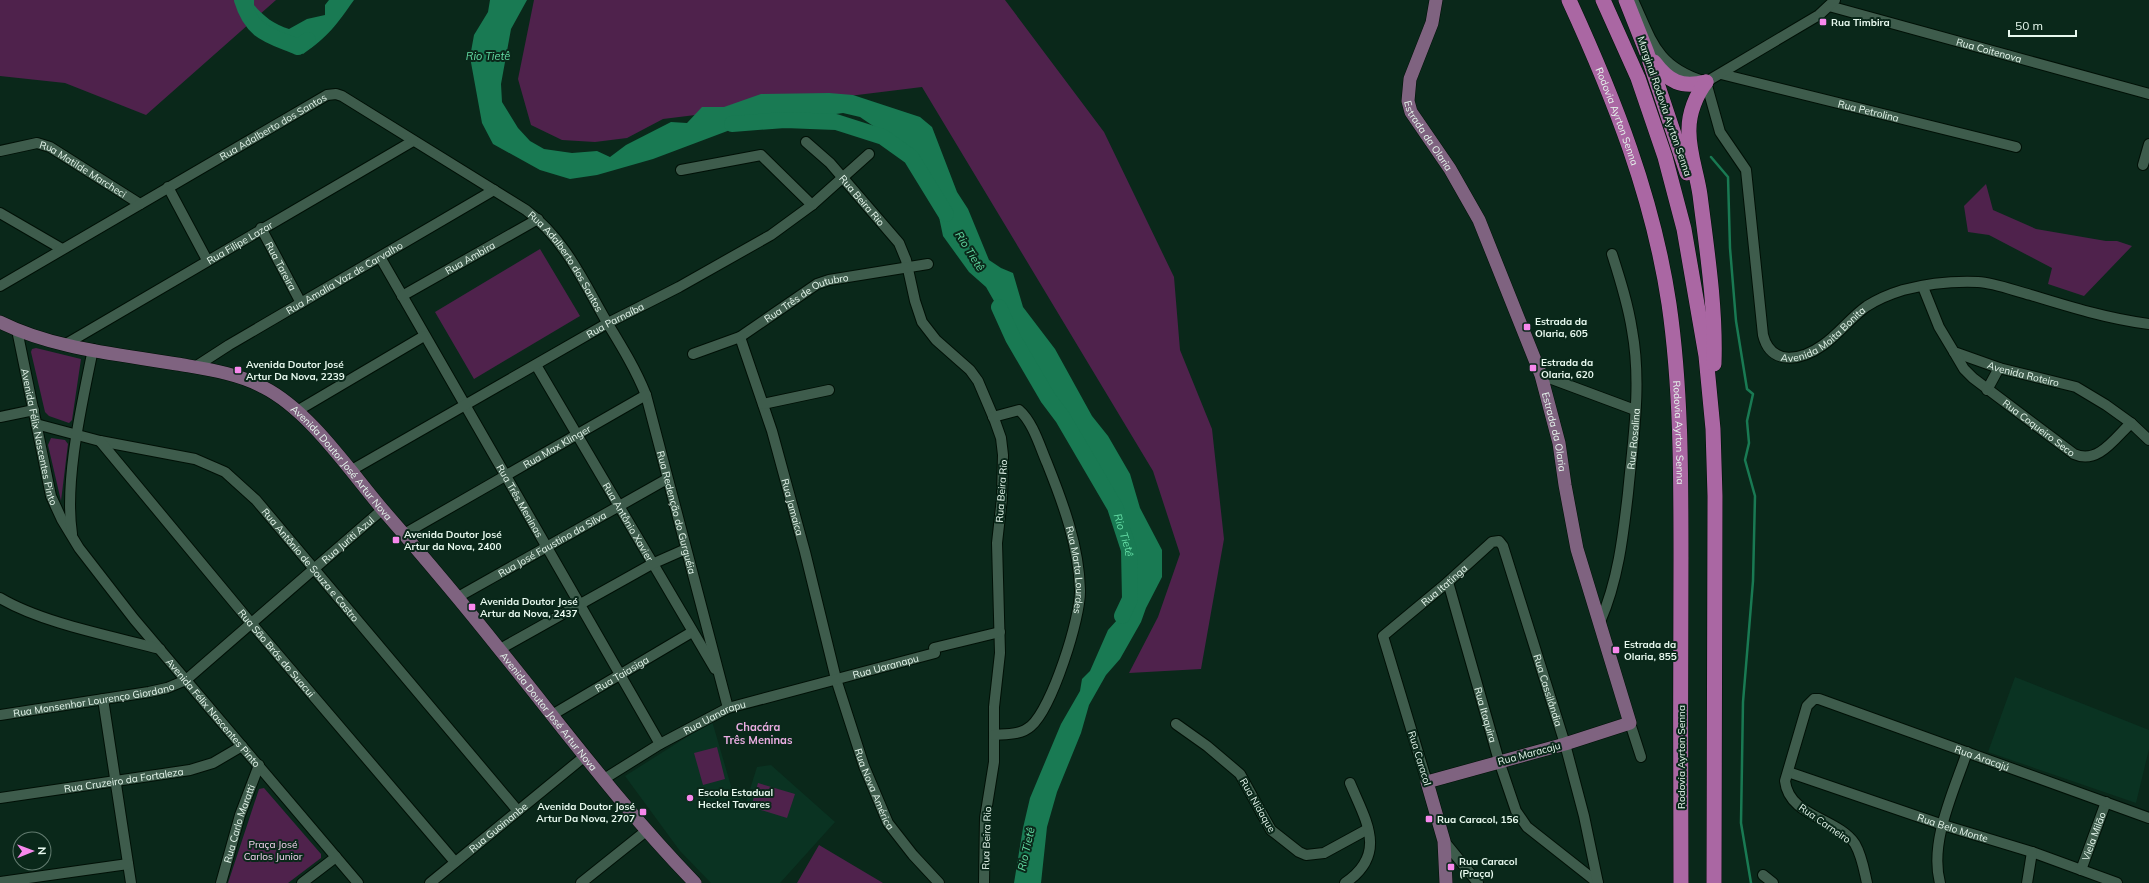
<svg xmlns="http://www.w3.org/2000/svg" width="2149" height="883" viewBox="0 0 2149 883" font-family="Mulish,sans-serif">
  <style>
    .built { fill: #0a3322 }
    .green { fill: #4f224c }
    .water { fill: #197a53 }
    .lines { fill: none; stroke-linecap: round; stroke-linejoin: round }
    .stream { stroke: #197a53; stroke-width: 2.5 }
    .river { stroke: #197a53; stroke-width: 16 }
    .minor-casing { stroke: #001006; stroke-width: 12 }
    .major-casing { stroke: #001006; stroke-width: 14 }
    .highway-casing { stroke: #001006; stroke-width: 16 }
    .minor { stroke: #3e5c4c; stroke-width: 10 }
    .major { stroke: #7f6380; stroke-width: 13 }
    .highway { stroke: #aa67a3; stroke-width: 15 }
    .poi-dot { fill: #f788ec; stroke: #0a281a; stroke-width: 1.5 }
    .labels { text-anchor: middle; stroke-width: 4; stroke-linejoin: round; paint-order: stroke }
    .poi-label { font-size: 10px; font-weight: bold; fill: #e7f8ee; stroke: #0a281a; text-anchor: start }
    .street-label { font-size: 10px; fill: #e7f8ee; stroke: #0a281a }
    .park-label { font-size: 10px; fill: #f8d6f3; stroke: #0a281a }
    .water-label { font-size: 11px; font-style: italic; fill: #63dca4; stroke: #0a281a }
    .neighbourhood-label { font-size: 11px; font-weight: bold; fill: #ebaee3; stroke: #0a281a }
  </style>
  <rect width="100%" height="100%" fill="#0a281a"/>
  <path class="built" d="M2015 677 2149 730V749L2136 803 1988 752Z
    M712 721 733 793 746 802 757 767 771 765 835 822 780 883H711L680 851 625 776Z"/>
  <path class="green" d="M0 0H276L146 115 65 83 0 76Z
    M534 0H1005L1104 132 1174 277 1180 350 1212 429 1224 539 1201 669 1129 673 1158 617 1180 554 1153 471 922 87 663 119 627 138 595 142 562 140 531 125 518 79Z
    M1986 184 1993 210 2036 229 2106 241H2117L2132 246 2084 296 2048 284 2052 268 1989 235 1968 232 1964 206Z
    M540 249 580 316 474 379 435 312Z
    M36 348 81 359 72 420 69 423 49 416 45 412 31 352 32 349Z
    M51 438 65 440 68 444 61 501 48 445Z
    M717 747 725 779 703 785 694 753Z
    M758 783 795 794 787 818 751 807Z
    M264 788 321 854V858L288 883H228L259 789Z
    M819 845 883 883H797Z"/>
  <path class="water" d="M236 0H254V5C263 16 275 25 289 29L307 19 325 15V5L329 0H354C337 24 328 37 303 54 291 43 278 37 262 37 254 29 235 11 236 0Z
    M490 0H527L511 29 501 84 502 102 518 128 530 141 544 149 572 153 597 151 610 157 626 145 671 122 687 123 702 107H724L761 94 829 93 853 95 920 117 932 127 957 192 968 209 989 260 1001 268 1013 273 1023 307 1055 349 1092 416 1108 436 1130 474 1140 508 1162 550V577L1146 608 1141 622 1120 659 1106 675 1089 705 1081 733 1057 792 1047 827 1041 883H1014L1023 828 1030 798 1061 724 1080 691 1082 679 1090 671 1108 630 1118 619 1127 598 1135 591C1138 574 1138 553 1124 541L1120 508 1108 500 1093 478 1095 460 1014 336 986 287 969 272 943 236 934 193 907 149 860 117 843 113 808 118 754 121 653 159 597 175 570 179 540 170 493 144 482 123 470 57 474 35 488 12Z"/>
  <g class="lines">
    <path class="stream" d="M1711 157 1728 177 1730 248 1736 321 1747 389 1753 394 1747 421 1749 443 1745 460 1755 496 1753 581 1743 702 1741 823 1751 883"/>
    <g class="river">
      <path d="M242 0C252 33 269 35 298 47L308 40"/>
      <path d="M732 124 785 120 836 122 883 137 911 157 946 214"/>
      <path id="s1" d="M999 307 1013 338 1048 398 1063 418 1115 507 1129 550 1130 599 1122 616"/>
    </g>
    <g class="minor-casing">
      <g id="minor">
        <path d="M1633 0C1652 41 1656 66 1703 81"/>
        <path id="s2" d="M1829 6 2149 94"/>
        <path id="s3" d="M1721 74 2016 147"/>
        <path id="s4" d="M1706 82 1720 132 1746 170 1763 335C1771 367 1802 360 1823 345 1839 334 1851 317 1867 306 1878 299 1890 294 1903 290 1926 284 1954 281 1978 282 1995 283 2015 291 2031 295 2070 307 2109 319 2149 324"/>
        <path d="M1706 82 1819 15 1835 0"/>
        <path id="s5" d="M806 142 830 163 899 243 906 260 915 301 922 322 936 340 970 370 978 381 995 421 1001 438 1003 455 1002 498 997 543 1000 653 994 707V762L985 818 984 883"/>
        <path id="s6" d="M0 151 37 143 50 147 140 204"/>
        <path d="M2143 165 2149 144"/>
        <path d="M681 170 761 155 812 205"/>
        <path d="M168 187 207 260"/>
        <path d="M0 213 62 249"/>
        <path id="s7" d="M261 228 301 303"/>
        <path id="s8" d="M380 257 660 744"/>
        <path id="s9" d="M0 286 327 95 336 94 342 96 526 210C566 240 584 283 608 324 622 347 636 370 646 395L728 708"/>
        <path id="s10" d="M1923 287 1939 327 1954 352 1999 368 2076 387 2106 405 2131 423 2149 440"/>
        <path id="s11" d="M402 296 538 219"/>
        <path id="s12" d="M17 330 51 496 62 520 79 548 134 619 358 883"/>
        <path id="s13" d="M740 337 772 431 805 552 836 679 864 766 888 823 913 855 939 883"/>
        <path id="s14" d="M66 344 413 141"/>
        <path id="s15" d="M1954 352 1964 369 1973 378 2074 454C2098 465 2115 438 2131 423"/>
        <path id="s16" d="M693 354 740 337 817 284 829 280 928 264"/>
        <path id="s17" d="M536 365 715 669"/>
        <path id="s18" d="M195 367 229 345 494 190"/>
        <path d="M1541 375 1635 410"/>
        <path d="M1987 390 1999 368"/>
        <path d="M763 404 829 390"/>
        <path d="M297 411 424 336"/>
        <path d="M0 417 34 410"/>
        <path id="s19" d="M993 417 1019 410C1033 422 1040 447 1047 463 1063 503 1079 546 1080 590 1081 617 1052 708 1031 726 1021 735 1007 734 994 735"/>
        <path id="s20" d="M36 424 100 441 195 459 225 472 256 500 518 811"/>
        <path id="s21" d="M100 441 251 623 455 862"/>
        <path id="s22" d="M350 471 608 323 679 287 771 235 812 205 869 154"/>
        <path d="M72 534C64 480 82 404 93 349"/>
        <path id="s23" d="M404 534 646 395"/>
        <path id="s24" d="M1448 582 1499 761 1516 811 1527 827 1598 883"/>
        <path id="s25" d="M458 597 667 479"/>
        <path d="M0 598C42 623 111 636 160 649"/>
        <path id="s26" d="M1600 622C1618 581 1623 537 1628 493 1633 439 1642 384 1632 330 1628 304 1620 279 1612 254"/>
        <path d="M934 648 1000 632"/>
        <path d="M500 649 652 564 686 549"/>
        <path d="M103 699 131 883"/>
        <path id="s27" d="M0 715 149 692 167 688 186 680 383 509"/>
        <path id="s28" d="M552 715 692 632"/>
        <path d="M1630 723 1641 757"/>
        <path d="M1176 724 1207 746 1240 774 1271 830 1299 852 1306 855 1324 853 1368 829"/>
        <path id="s29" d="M1788 772 1943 825 2032 852 2117 883"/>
        <path id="s30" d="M604 779 660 744 728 708 935 653"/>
        <path id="s31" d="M1427 782 1383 636 1448 582 1492 542 1499 541 1503 546 1565 744 1584 816 1598 883"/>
        <path id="s32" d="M0 798 190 770 213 763 242 746"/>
        <path d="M1444 841 1478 883"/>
        <path id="s33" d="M2081 870 2106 802"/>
        <path d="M1763 875 1773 883"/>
        <path d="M0 882 128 864"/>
        <path id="s34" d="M221 883 240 815 259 765"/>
        <path d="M302 883 336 857"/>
        <path id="s35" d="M430 883 585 756"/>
        <path d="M581 883 646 831"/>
        <path d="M1345 883C1388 854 1366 821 1350 783"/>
        <path id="s36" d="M1867 883C1864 870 1862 856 1855 844 1838 818 1789 817 1785 781L1807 706 1814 699H1819L2149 818"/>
        <path d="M1940 883C1929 842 1954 791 1967 752"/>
        <path d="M2027 883 2032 852"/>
      </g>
    </g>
    <g class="major-casing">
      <g id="major">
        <path id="s37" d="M1436 0 1432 23 1410 79 1408 101 1411 112 1450 169 1479 220 1541 375 1559 443 1565 485 1577 549 1630 723 1565 744 1427 782 1444 841 1446 883"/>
        <path id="s38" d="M0 322C54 349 118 354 177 364 205 369 237 373 263 387 309 410 349 470 383 510 423 556 462 602 500 650 564 729 624 810 695 883"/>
      </g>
    </g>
    <g class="highway-casing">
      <g id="highway">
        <path id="s39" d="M1569 0C1614 98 1653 197 1669 304 1681 387 1681 473 1681 557 1681 666 1680 774 1681 883"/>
        <path d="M1603 0 1638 78 1665 157 1684 229 1706 356 1713 429 1715 496 1714 883"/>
        <path d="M1626 0 1647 53 1687 173"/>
        <path d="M1654 62C1669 82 1681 88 1706 82"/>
        <path d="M1706 82C1696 95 1689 113 1689 129 1688 151 1697 173 1700 195 1707 251 1716 308 1714 364"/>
      </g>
    </g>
    <use href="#minor" class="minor"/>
    <use href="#major" class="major"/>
    <use href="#highway" class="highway"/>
  </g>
  <g class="poi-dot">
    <rect x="1819" y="18" width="8" height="8" rx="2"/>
    <rect x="1523" y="323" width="8" height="8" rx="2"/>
    <rect x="1529" y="364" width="8" height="8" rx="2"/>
    <rect x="234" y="366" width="8" height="8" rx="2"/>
    <rect x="392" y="536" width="8" height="8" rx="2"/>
    <rect x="468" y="603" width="8" height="8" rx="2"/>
    <rect x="1612" y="646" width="8" height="8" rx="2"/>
    <circle cx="690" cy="798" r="4"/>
    <rect x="639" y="808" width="8" height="8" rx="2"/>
    <rect x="1425" y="815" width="8" height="8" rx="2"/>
    <rect x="1447" y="863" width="8" height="8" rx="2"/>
  </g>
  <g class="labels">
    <g class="poi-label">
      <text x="1831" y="26">Rua Timbira</text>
      <text x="1535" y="325">Estrada da<tspan x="1535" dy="12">Olaria, 605</tspan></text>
      <text x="1541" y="366">Estrada da<tspan x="1541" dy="12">Olaria, 620</tspan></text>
      <text x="246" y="368">Avenida Doutor José<tspan x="246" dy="12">Artur Da Nova, 2239</tspan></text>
      <text x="404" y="538">Avenida Doutor José<tspan x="404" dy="12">Artur da Nova, 2400</tspan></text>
      <text x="480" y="605">Avenida Doutor José<tspan x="480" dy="12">Artur da Nova, 2437</tspan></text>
      <text x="1624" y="648">Estrada da<tspan x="1624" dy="12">Olaria, 855</tspan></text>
      <text x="698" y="796">Escola Estadual<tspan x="698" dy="12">Heckel Tavares</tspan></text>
      <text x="635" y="810" text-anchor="end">Avenida Doutor José<tspan x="635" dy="12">Artur Da Nova, 2707</tspan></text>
      <text x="1437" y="823">Rua Caracol, 156</text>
      <text x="1459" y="865">Rua Caracol<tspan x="1459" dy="12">(Praça)</tspan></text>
    </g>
    <g class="street-label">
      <text dy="4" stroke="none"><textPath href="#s2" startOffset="166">Rua Coitenova</textPath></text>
      <text transform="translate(1665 106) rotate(71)" y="4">Marginal Rodovia Ayrton Senna</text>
      <text dy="4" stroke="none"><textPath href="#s3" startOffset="152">Rua Petrolina</textPath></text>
      <text dy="4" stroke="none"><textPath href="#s39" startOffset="126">Rodovia Ayrton Senna</textPath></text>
      <text dy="4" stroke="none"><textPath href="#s9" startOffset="316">Rua Adalberto dos Santos</textPath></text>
      <text dy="4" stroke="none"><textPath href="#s37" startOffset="146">Estrada da Olaria</textPath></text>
      <text dy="4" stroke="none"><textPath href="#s6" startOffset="91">Rua Matilde Marcheci</textPath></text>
      <text dy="4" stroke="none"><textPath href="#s5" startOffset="81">Rua Beira Rio</textPath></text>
      <text dy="4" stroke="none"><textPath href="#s14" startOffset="201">Rua Filipe Lazar</textPath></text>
      <text dy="4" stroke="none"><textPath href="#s11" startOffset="78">Rua Ambira</textPath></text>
      <text dy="4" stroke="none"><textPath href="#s9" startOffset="676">Rua Adalberto dos Santos</textPath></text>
      <text dy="4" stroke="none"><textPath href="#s7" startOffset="43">Rua Tareira</textPath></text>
      <text dy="4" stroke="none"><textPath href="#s18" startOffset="174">Rua Amalia Vaz de Carvalho</textPath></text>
      <text dy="4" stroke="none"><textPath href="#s16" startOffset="128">Rua Três de Outubro</textPath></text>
      <text dy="4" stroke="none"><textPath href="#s22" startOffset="305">Rua Parnaíba</textPath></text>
      <text dy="4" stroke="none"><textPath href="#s4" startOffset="343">Avenida Moita Bonita</textPath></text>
      <text dy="4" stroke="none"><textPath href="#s10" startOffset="145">Avenida Roteiro</textPath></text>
      <text dy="4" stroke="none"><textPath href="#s15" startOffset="115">Rua Coqueiro Seco</textPath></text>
      <text dy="4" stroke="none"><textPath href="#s37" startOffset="470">Estrada da Olaria</textPath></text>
      <text dy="4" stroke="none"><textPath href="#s39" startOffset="450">Rodovia Ayrton Senna</textPath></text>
      <text dy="4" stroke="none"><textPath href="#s12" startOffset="109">Avenida Félix Nascentes Pinto</textPath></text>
      <text dy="4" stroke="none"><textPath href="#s26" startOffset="187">Rua Rosalina</textPath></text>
      <text dy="4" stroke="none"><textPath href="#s23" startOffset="176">Rua Max Klinger</textPath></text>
      <text dy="4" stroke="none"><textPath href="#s38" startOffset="382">Avenida Doutor José Artur Nova</textPath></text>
      <text transform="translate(1001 491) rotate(-86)" y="4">Rua Beira Rio</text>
      <text dy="4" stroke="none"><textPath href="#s8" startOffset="281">Rua Três Meninas</textPath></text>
      <text dy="4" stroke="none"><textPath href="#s13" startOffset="178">Rua Jamaica</textPath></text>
      <text dy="4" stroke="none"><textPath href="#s9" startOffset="954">Rua Redenção do Gurguéia</textPath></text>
      <text dy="4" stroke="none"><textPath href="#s17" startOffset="182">Rua Antônio Xavier</textPath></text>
      <text dy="4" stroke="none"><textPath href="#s27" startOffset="404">Rua Juriti Azul</textPath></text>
      <text dy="4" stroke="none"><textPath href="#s25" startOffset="108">Rua José Faustino da Silva</textPath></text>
      <text dy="4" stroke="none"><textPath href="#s20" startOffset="322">Rua Antônio de Souza e Castro</textPath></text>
      <text dy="4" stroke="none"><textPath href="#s19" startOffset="199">Rua Marta Lourdes</textPath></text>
      <text dy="4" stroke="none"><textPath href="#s31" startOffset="232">Rua Itatinga</textPath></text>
      <text dy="4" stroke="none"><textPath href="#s21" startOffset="276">Rua São Brás do Suacui</textPath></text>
      <text dy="4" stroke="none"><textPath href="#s30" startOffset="306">Rua Uaranapu</textPath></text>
      <text dy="4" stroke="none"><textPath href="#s28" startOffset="81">Rua Taiasiga</textPath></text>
      <text dy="4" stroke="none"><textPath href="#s31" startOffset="461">Rua Cassilândia</textPath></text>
      <text dy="4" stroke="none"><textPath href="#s27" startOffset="95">Rua Monsenhor Lourenço Giordano</textPath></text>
      <text dy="4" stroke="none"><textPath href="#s38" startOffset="706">Avenida Doutor José Artur Nova</textPath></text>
      <text dy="4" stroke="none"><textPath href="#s12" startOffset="441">Avenida Félix Nascentes Pinto</textPath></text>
      <text dy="4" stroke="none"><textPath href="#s24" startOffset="138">Rua Itaquira</textPath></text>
      <text dy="4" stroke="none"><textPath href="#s30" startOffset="127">Rua Uanarapu</textPath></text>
      <text transform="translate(1529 753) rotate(-15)" y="4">Rua Maracaju</text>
      <text transform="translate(1681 757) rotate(-90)" y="4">Rodovia Ayrton Senna</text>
      <text dy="4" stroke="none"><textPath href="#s36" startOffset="405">Rua Aracajú</textPath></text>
      <text transform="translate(1420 758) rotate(73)" y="4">Rua Caracol</text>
      <text dy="4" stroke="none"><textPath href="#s32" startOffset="125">Rua Cruzeiro da Fortaleza</textPath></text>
      <text dy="4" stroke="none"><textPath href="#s13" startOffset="472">Rua Nova América</textPath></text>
      <text transform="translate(1258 805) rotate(60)" y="4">Rua Nidaque</text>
      <text transform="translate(1825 823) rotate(35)" y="4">Rua Carneiro</text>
      <text dy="4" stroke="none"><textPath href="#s34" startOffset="62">Rua Carlo Maratti</textPath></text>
      <text dy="4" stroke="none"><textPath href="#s35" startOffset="88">Rua Guainanbe</textPath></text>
      <text dy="4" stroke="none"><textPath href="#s29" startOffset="174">Rua Belo Monte</textPath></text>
      <text dy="4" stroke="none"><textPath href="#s33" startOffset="36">Viela Milão</textPath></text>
      <text transform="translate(986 838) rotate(-88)" y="4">Rua Beira Rio</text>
    </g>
    <g class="park-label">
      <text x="273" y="848">Praça José<tspan x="273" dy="12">Carlos Junior</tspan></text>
    </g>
    <g class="water-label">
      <text x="488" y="60">Rio Tietê</text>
      <text transform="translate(970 251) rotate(58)" y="4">Rio Tietê</text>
      <text dy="4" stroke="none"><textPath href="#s1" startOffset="261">Rio Tietê</textPath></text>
      <text transform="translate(1026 849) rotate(-77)" y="4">Rio Tietê</text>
    </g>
    <g class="neighbourhood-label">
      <text x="758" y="731">Chacára<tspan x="758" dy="13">Três Meninas</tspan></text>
    </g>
  </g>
  <g transform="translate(32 851) rotate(89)"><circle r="19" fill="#0a281a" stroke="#627b6f"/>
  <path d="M0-3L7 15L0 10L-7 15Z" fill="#f788ec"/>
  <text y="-6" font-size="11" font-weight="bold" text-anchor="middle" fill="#e7f8ee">N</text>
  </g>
  <path d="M2009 30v6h67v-6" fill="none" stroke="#e7f8ee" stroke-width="2"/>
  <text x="2015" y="30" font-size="12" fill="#e7f8ee" stroke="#0a281a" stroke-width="3" paint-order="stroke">50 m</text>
</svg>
